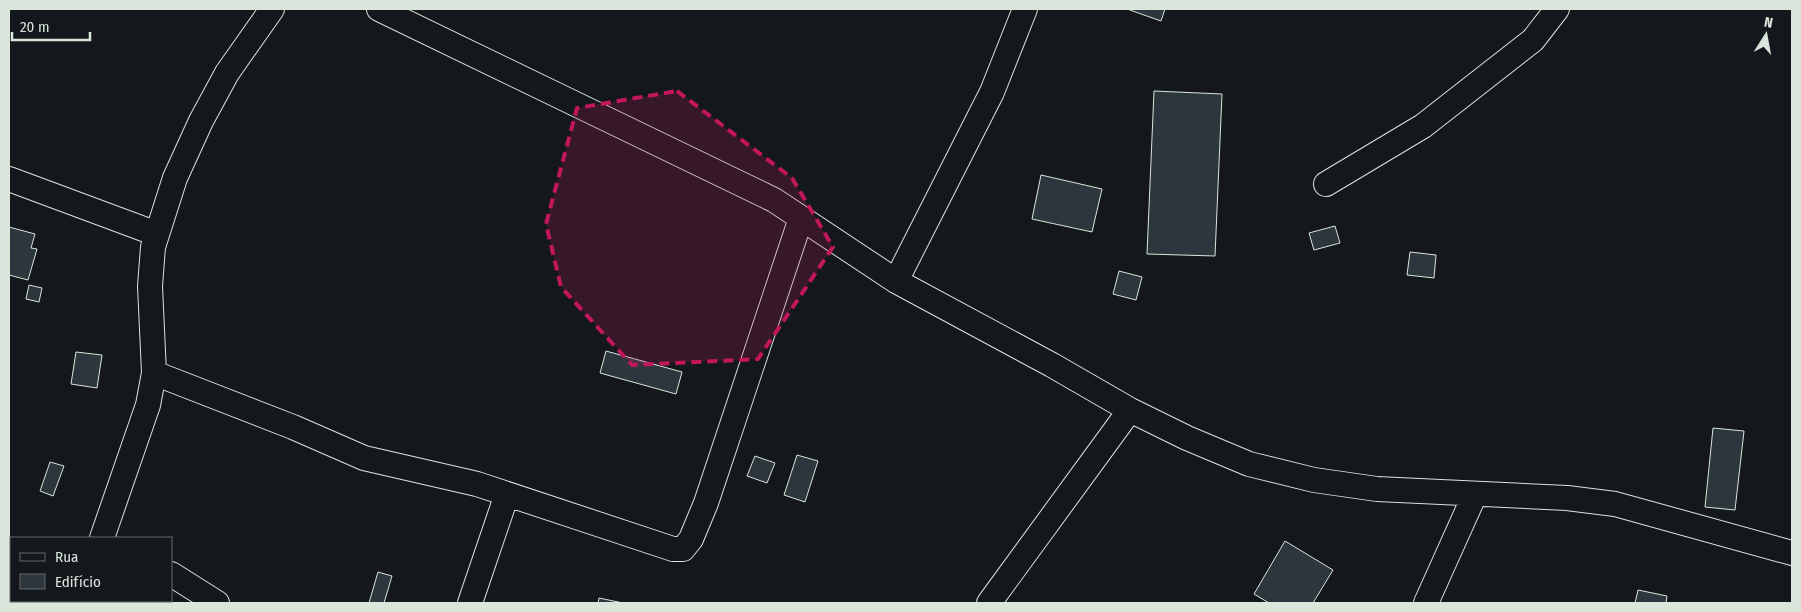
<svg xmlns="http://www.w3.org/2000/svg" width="1801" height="612" viewBox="0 0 1801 612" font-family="'Fira Sans Condensed',sans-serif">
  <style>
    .building { fill: #2c363c; stroke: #d8e6dc }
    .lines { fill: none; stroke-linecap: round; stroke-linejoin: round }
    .minor-casing { stroke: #d8e6dc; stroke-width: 26 }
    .minor { stroke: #14181c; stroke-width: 24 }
    .marked { fill: #c2185b; fill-opacity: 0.2; stroke: #c2185b; stroke-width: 4; stroke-dasharray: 10 6; stroke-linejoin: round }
  </style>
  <rect width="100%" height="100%" fill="#14181c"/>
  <path class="building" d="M1127 9H1165L1161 21Z
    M1154 91 1222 94 1215 256 1147 254Z
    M1041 175 1102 189 1092 232 1032 219Z
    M1335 226 1340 243 1314 250 1309 233Z
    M9 227 35 234 31 248 37 249 28 280 9 275Z
    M1410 252 1436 255 1434 278 1407 275Z
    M1119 271 1142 277 1136 300 1113 294Z
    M29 285 42 288 39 302 26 299Z
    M606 351 682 372 676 394 600 373Z
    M76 352 102 355 97 388 71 384Z
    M1713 428 1744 431 1735 510 1705 507Z
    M797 455 818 461 805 502 784 495Z
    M755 456 775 463 767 483 747 476Z
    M50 462 64 466 53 496 40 491Z
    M1285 541 1333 570 1313 603H1269L1254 594Z
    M378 572 392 576 384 603H369Z
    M1638 590 1667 596 1666 603H1635Z
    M599 598 623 603H598Z"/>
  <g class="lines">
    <g class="minor-casing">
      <path id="minor" d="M379 9 774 200 896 281 1052 365 1130 410 1187 438 1249 464 1314 480 1377 489 1567 498 1615 504 1792 553
        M9 179 157 234
        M1326 184 1423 126 1533 40 1557 9
        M896 281 992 92 1025 9
        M154 373 293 427 364 458 477 484 673 549H683L691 539 706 503 801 218
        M102 538 148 405 154 373 150 286 153 247 175 178 201 121 227 73 272 9
        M171 574 217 603
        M88 603 89 601
        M470 603 507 494
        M989 603 1130 410
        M1426 603 1475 494"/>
    </g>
    <use href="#minor" class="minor"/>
  </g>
  <path class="marked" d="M677 91 792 178 833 247 758 359 632 365 561 287 546 224 577 108Z"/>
  <rect width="1801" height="612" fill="none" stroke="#d8e6dc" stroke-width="20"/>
  <rect x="10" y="537" width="162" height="65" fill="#14181c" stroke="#626a69"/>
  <rect x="20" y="553" width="25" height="8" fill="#14181c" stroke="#626a69"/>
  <text x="55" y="562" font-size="15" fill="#d8e6dc">Rua</text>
  <rect x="20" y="574" width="25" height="15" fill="#2c363c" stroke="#626a69"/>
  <text x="55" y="587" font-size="15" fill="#d8e6dc">Edifício</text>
  <g transform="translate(1766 35) rotate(11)" stroke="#14181c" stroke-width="4" paint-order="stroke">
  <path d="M0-4L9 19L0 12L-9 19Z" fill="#d8e6dc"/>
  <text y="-8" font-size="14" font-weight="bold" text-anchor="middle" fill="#d8e6dc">N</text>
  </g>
  <path d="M12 32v8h78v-8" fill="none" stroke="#d8e6dc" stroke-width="2.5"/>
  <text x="20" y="32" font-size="15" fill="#d8e6dc" stroke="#14181c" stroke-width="4" paint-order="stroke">20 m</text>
</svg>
